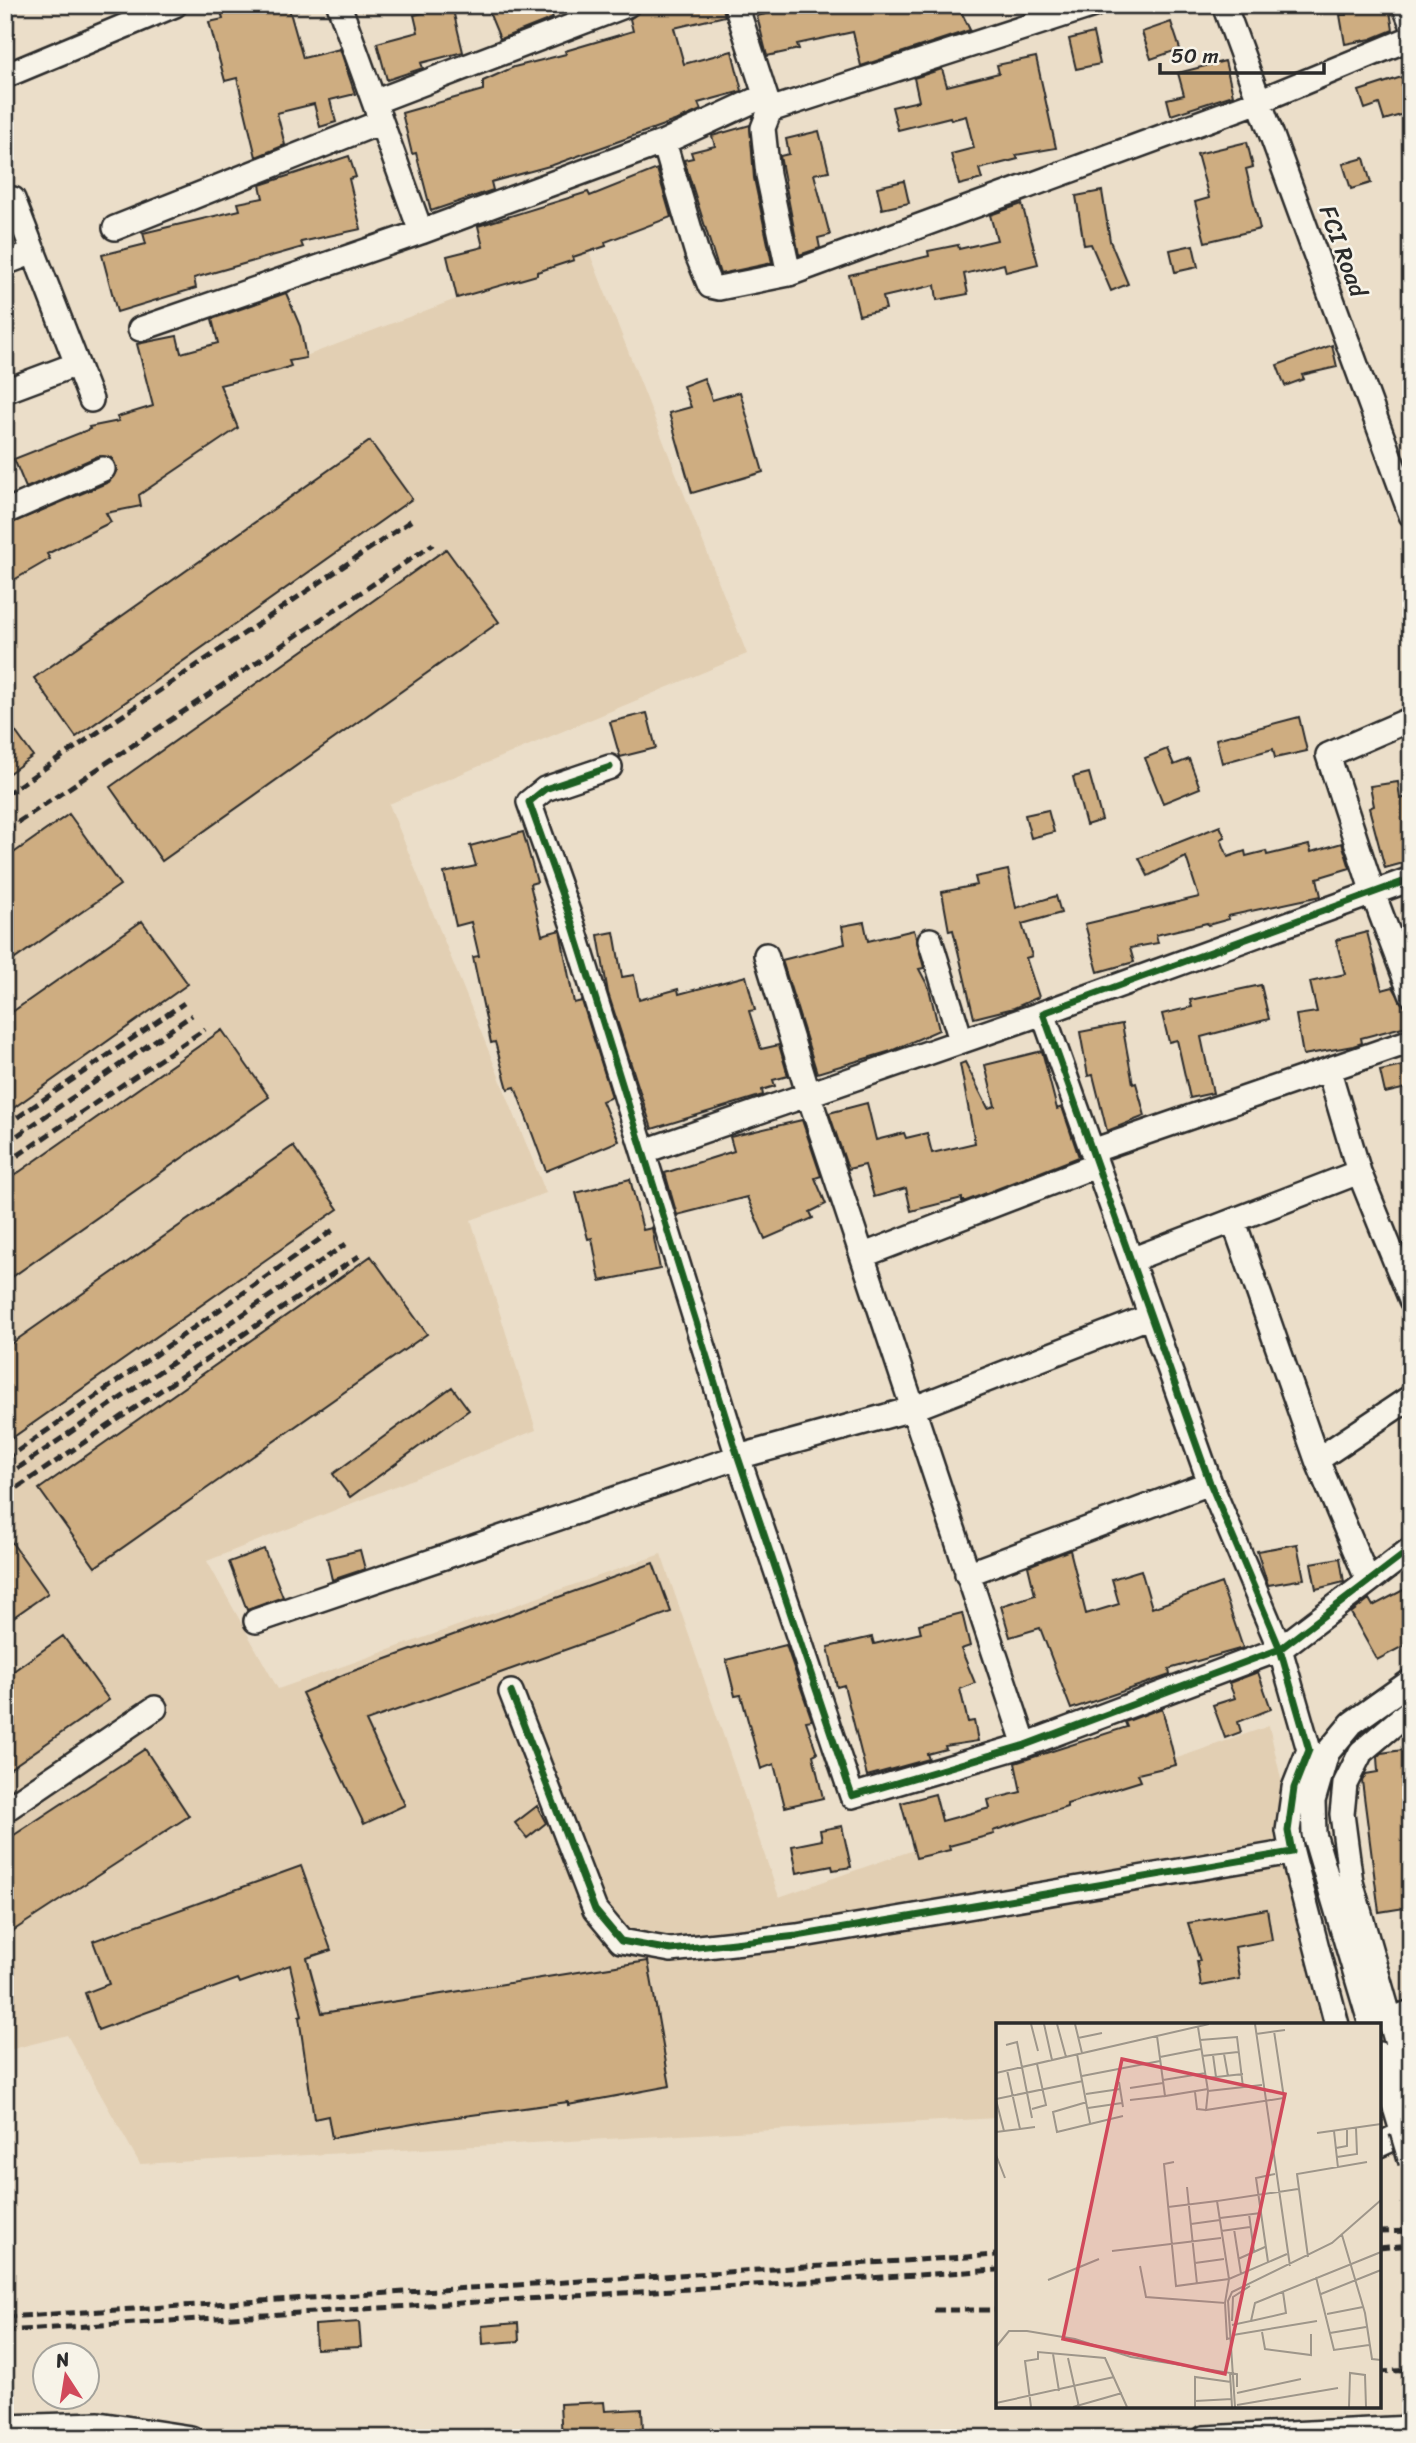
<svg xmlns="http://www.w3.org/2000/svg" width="1416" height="2443" viewBox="0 0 1416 2443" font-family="Sriracha,sans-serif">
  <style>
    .built { fill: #e2cfb3 }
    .building { fill: #cead81; stroke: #2b2b2b; stroke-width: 2 }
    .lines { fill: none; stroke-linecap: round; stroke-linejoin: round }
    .minor-casing { stroke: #2b2b2b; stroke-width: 28 }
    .minor { stroke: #f7f3e8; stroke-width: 23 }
    .rail { stroke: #2b2b2b; stroke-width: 5; stroke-dasharray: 10 5; stroke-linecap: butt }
    .minor-bridge-casing { stroke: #2b2b2b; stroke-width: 28; stroke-linecap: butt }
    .minor-bridge { stroke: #f7f3e8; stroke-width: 23 }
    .cycleway-casing { stroke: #f7f3e8; stroke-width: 11 }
    .cycleway { stroke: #1b5e20; stroke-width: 7 }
    .labels { text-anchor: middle; stroke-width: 5; stroke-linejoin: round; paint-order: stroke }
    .street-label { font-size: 24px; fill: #2b2b2b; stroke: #f7f3e8 }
    .inset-road { fill: none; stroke: #9e968a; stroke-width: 2 }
    .view { fill: #d1495b; fill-opacity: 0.15; stroke: #d1495b; stroke-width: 3.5 }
    .inset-edge { fill: none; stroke: #2b2b2b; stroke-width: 3.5 }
  </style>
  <rect width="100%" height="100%" fill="#ebdec9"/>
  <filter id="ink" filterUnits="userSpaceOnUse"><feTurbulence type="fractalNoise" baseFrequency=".0143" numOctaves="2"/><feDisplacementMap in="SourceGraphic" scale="14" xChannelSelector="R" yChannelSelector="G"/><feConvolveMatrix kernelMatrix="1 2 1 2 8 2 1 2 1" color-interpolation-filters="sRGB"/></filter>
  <g filter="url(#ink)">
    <path class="built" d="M588 249 747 654 389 804 546 1193 471 1220 536 1430 207 1561 278 1689 661 1554 779 1897 1269 1726 1337 2025H998V2118L140 2164 67 2035 5 2051V585L226 430 214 391Z"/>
    <path class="building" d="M219 5H247L249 12 274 5H288L303 58 340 49 355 94 330 100 336 122 320 127 314 104 277 113 285 145 256 157 237 78 225 81 209 22 223 19Z
      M486 5H548L553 18 500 39Z
      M641 5H645L646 11 656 9 657 11 682 5H722L725 16 674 28 684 64 732 51 742 91 698 103 701 110 680 119 553 165 491 182 493 190 431 211 416 153 412 154 402 113 483 90V81L514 67 566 54 565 51 633 31 630 19 638 13Z
      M805 5H958L970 30 861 66 853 32 797 44 799 49 767 56 757 16Z
      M1345 5H1389L1393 30 1371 39 1345 44 1340 15H1346Z
      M452 6 463 52 421 63 423 68 387 80 377 43 418 32 414 15Z
      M1171 22 1180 49 1151 59 1142 32Z
      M1093 33 1100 64 1076 69 1069 39Z
      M1036 57 1056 148 1016 155 1018 159 979 169 982 179 959 185 951 154 974 148 966 116 951 120 950 117 898 130 892 107 919 101 914 78 942 69 947 86 999 73 997 65Z
      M1225 61 1233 95 1171 115 1167 99 1184 95 1178 73Z
      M1411 74V112L1384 120 1379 104 1365 109 1359 91Z
      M750 125 754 178 772 263 720 274 684 160 693 158 691 152 715 146 712 136Z
      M819 131 829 171 814 174 830 235 818 238 820 248 799 255 780 156 789 154 786 139Z
      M1247 142 1253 167 1246 169 1260 229 1205 242 1195 202 1209 198 1197 154Z
      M349 156 356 177 349 179 361 229 301 242 303 247 194 278 196 288 117 312 102 255 146 244 143 233 240 210 238 203 263 198 260 185Z
      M1364 158 1371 183 1351 189 1343 164Z
      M657 169 671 217 605 242 606 246 573 257 574 260 537 272V275L457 298 447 256 483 247 478 226 588 192 590 196Z
      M904 181 909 203 882 209 877 187Z
      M1102 191 1110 241 1128 284 1111 291 1091 244 1084 245 1076 196Z
      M1022 204 1038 264 1006 272 1004 264 964 274 968 294 937 300 935 285 883 297 886 309 859 315 849 275 929 256 928 251 958 245 959 249 997 240 990 215Z
      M1193 245 1198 267 1175 272 1170 250Z
      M286 293 300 326 306 358 289 361 291 366 280 370 220 385 238 428 139 495 141 506 106 513 111 522 47 554 50 559 5 585V526L109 482 117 470 112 458 98 456 26 488 14 459 90 429 89 427 119 421 117 417 153 406 137 344 177 336 181 353 218 343 212 319Z
      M1332 345 1337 367 1302 375 1304 379 1285 386 1277 365Z
      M704 378 712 400 740 392 763 472 692 493 669 413 691 407 683 386Z
      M370 441 412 499 76 737 34 678Z
      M446 549 499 622 162 861 110 787Z
      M647 713 656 748 620 757 610 722Z
      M5 717 33 756 5 776Z
      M1299 717 1307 751 1275 758 1273 749 1222 763 1216 739Z
      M1167 749 1174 765 1189 759 1200 788 1163 803 1145 758Z
      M1089 773 1102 820 1086 825 1073 777Z
      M1398 782 1400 799 1411 796V861L1385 868 1369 808 1374 806 1370 786Z
      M1048 810 1054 832 1031 838 1025 815Z
      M69 814 120 885 5 966V859Z
      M1220 826 1225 837 1221 839 1228 857 1245 851 1246 856 1266 851 1267 855 1309 845 1311 852 1342 843 1350 868 1317 878 1321 896 1228 916 1229 919 1208 925 1207 923 1156 935 1158 943 1130 948 1134 962 1098 972 1085 924 1199 897 1186 857 1148 876 1139 858Z
      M523 832 537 882 530 884 542 935 560 930 574 1003 582 1001 612 1097 602 1101 619 1141 546 1171 515 1087 508 1089 495 1042 491 1043 473 957 479 956 471 922 456 926 444 873 476 866 470 846Z
      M1008 870 1016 908 1056 896 1061 913 1022 924 1032 956 1026 958 1039 997 1014 1008 974 1018 953 930 949 931 942 892 977 885 975 877Z
      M142 921 188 984 5 1114V1017Z
      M864 922 868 941 914 930 924 968 919 969 929 988 939 1030 891 1051 817 1073 782 960 845 944 842 926Z
      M614 932 622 977 634 975 639 1000 678 989 679 994 746 976 755 1010 749 1011 761 1049 779 1045 788 1076 773 1080 775 1086 762 1090 763 1095 652 1129 608 993 598 935Z
      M1367 932 1382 990 1393 987 1404 1006 1410 1025 1361 1038 1362 1043 1353 1046 1303 1055 1296 1015 1317 1012 1310 982 1345 974 1336 940Z
      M1261 985 1269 1019 1201 1037 1213 1093 1190 1098 1177 1040 1169 1042 1162 1014 1192 1007 1190 1000Z
      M1122 1024 1133 1084 1136 1083 1145 1116 1107 1131 1093 1075 1088 1076 1080 1032Z
      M222 1030 269 1097 5 1282V1182Z
      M1042 1051 1057 1109 1062 1107 1079 1157 966 1201H962V1198L911 1211 906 1188 874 1197 865 1165 848 1169 829 1113 867 1103 876 1140 904 1133 906 1138 927 1133 932 1153 975 1143 960 1064 965 1062 988 1108 995 1106 985 1065Z
      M1411 1064V1087L1385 1093 1380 1071Z
      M802 1120 821 1176 815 1178 826 1204 810 1212 813 1218 765 1239 747 1197 677 1215 665 1173 734 1151 730 1137Z
      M293 1146 338 1209 5 1443V1348Z
      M630 1179 643 1230 652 1228 660 1269 600 1281 592 1238 588 1239 576 1193Z
      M371 1256 427 1334 95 1567 39 1489Z
      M452 1387 469 1410 350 1497 333 1474Z
      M5 1533 48 1593 5 1623Z
      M1297 1544 1304 1579 1268 1585 1257 1551Z
      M264 1549 283 1597 247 1610 229 1562Z
      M360 1550 365 1569 332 1580 327 1558Z
      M1070 1550 1086 1614 1119 1604 1112 1579 1141 1570 1152 1608 1221 1583 1243 1648 1169 1669 1170 1675 1071 1709 1040 1628 1010 1637 1001 1606 1035 1595 1028 1566Z
      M1340 1558 1344 1582 1316 1589 1311 1563Z
      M653 1563 671 1612 366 1721 405 1805 364 1824 302 1693 345 1674Z
      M1411 1586V1642L1377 1660 1351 1613 1369 1599 1373 1606Z
      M962 1613 970 1646 961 1649 975 1683 960 1689 968 1722 974 1721 978 1741 945 1746 946 1749 927 1754 929 1759 867 1776 844 1685 837 1687 828 1647 872 1637 874 1644 921 1633 919 1624Z
      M63 1636 109 1700 5 1772V1677Z
      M786 1645 812 1720 806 1721 817 1753 813 1755 823 1798 785 1807 774 1764 761 1769 741 1695 735 1696 726 1660Z
      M1258 1672 1271 1709 1238 1722 1241 1732 1225 1738 1213 1705 1235 1698 1229 1683Z
      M1162 1708 1176 1765 1138 1774 1141 1781 1067 1804V1807L993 1831 994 1834 949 1846 950 1850 916 1858 901 1803 935 1794 942 1821 990 1808 988 1800 1021 1792 1015 1763 1127 1727 1125 1722Z
      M145 1749 189 1816 5 1936V1841Z
      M1411 1749V1907L1379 1912 1362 1781 1366 1774 1378 1772 1377 1757 1381 1753Z
      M537 1806 546 1823 527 1838 515 1823Z
      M842 1826 851 1867 833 1870 832 1866 797 1873 792 1846 822 1840 820 1830Z
      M301 1866 331 1950 307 1958 322 2013 648 1961 670 2086 568 2105V2102L442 2119 332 2138 328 2116 314 2119 299 2017 302 2016 290 1965 240 1983 238 1979 98 2030 85 1993 109 1984 93 1941Z
      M1267 1909 1272 1940 1235 1947 1240 1979 1201 1986 1197 1961H1200L1188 1923Z
      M359 2322 361 2347 316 2349 315 2325Z
      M518 2323 519 2341 483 2344 482 2326Z
      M604 2402 605 2411 642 2409 643 2430 609 2432V2438H562L560 2404Z"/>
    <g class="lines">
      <g class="minor-casing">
        <path id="minor" d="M339 5 421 232 664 142 764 96
          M736 5 770 110 763 128 768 175 789 274 1259 101 1411 38
          M1224 5 1411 515
          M1404 5 1411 22
          M5 76 175 5
          M374 102 627 5
          M770 110 1094 5
          M664 142 698 257 710 286 719 288 789 274
          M13 199 91 400
          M115 228 381 122
          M5 263 34 252
          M140 329 421 232
          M5 391 77 364
          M5 512 103 469
          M1411 719 1328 755 1373 893 1411 994
          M610 767 545 789 529 802 572 923 738 1457 852 1796 1025 1745 1280 1649 1411 1549
          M930 940 961 1040
          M766 955 809 1096 1025 1745
          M1329 1071 1359 1172 1411 1300
          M645 1151 1043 1013
          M1092 1151 1411 1041
          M1234 1222 1317 1460 1368 1581
          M864 1255 1097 1165
          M1131 1260 1359 1172
          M1317 1460 1411 1397
          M967 1574 1210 1483
          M256 1621 738 1457 912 1409 1151 1316
          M511 1692 595 1910 621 1941 671 1950 797 1936 1292 1852 1288 1831 1294 1788 1309 1750 1280 1649 1210 1483 1043 1013 1411 879
          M1411 1710 1361 1752 1345 1784 1342 1814 1351 1882 1411 2093
          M5 1810 155 1708
          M1292 1852 1337 2025
          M1388 2021 1411 2012
          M1371 2025 1314 1834 1313 1801 1327 1753 1352 1723 1411 1681
          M1379 2054 1402 2131
          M1379 2145 1411 2130
          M5 2427 99 2424 191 2438
          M1204 2438 1411 2428"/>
      </g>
      <use href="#minor" class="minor"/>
      <path class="rail" d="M5 795 415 518
        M5 831 433 544
        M5 1126 184 1003
        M5 1144 192 1015
        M5 1164 205 1029
        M5 1460 336 1228
        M5 1477 346 1244
        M5 1496 359 1256
        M1379 2232 1411 2231
        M1379 2248 1411 2245
        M934 2310H998
        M5 2317 998 2255
        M5 2331 998 2270
        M1379 2372 1411 2370"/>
      <g class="minor-bridge-casing">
        <path id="minor-bridge" d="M1402 2131 1411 2162"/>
      </g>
      <use href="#minor-bridge" class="minor-bridge"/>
      <g class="cycleway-casing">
        <path id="cycleway" d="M610 767 545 789 529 802 572 923 738 1457 852 1796 1025 1745 1280 1649 1411 1549
          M511 1692 595 1910 621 1941 671 1950 797 1936 1292 1852 1288 1831 1294 1788 1309 1750 1280 1649 1210 1483 1043 1013 1411 879"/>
      </g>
      <use href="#cycleway" class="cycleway"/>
    </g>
  </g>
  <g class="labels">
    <g class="street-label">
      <text transform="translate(1343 251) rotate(70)" y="8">FCI Road</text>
    </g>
  </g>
  <g transform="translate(996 2023)">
    <rect width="385" height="385" fill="#ebdec9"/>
    <path class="inset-road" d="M35 1 42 28M48 1 56 37M61 1 70 34M79 1 86 30M259 1 294 243M202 4 212 68 210 87 288 75 278 8M260 11 289 7M161 13 169 73 212 66M82 15 106 10M204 17 241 14 247 64M10 22 21 19 36 95M81 31 94 100M228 31 232 53M217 32 220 54M206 33 242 29M164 34 205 26M11 47 24 106M0 50 213 1M86 53 164 38M211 55 247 51M167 57 210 50M123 59 127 84M134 65 167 60M212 68 266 62M199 69 201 86 210 87M90 71 124 66M0 76 87 58M0 77 8 108M134 77 169 73M91 79 57 89 61 109 127 93M92 85 126 80M36 86 50 82 41 41M338 108 342 145M0 109 39 104M321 110 385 101M340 125 351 123V107M0 132 9 155M341 134 361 131 360 105M178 139 168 141 180 263 233 256 291 231M191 164 201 261M172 184 221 178M253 191 258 229M224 195 265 190M195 201 224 197M238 206 245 251M225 208 254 204M346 212 369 290 376 336 385 337M116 228 225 215M312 234 301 151 371 139M242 236 269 224M272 239 260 155 279 151M199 240 228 236M144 243 150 274 229 280 233 256 221 178 302 166M320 254 338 327 373 322M52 257 103 236M325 271 385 247M229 280 231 316 235 315M331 291 367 284M236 298 237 274 254 263M255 298 290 290 287 269M236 302 255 298 259 280 385 229M266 309 269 326 315 332V311M334 310 370 304M237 312 321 298M0 324 13 308H31L79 316 135 334 241 351V364M57 331 63 368M72 335 83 384M234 350 236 384M241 370 305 356M199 378 236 376M0 380 118 354M241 382 342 365M35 384 29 338 42 336V329L109 335 131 384M77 384 126 370M199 384V354L235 359M239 384 232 278 236 269 336 220 385 177M353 384 354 350 369 352 370 384"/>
    <path class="view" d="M126 36 289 71 229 351 67 316Z"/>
    <rect width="385" height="385" class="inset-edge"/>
  </g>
  <rect width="1416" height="2443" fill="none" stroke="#f7f3e8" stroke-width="28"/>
  <rect x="14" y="14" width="1388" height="2415" fill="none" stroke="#2b2b2b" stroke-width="2.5" filter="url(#ink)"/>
  <g transform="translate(66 2376) rotate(348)"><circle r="33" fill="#f7f3e8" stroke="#a5a39c" stroke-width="2"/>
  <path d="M0-5L12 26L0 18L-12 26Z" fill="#d1495b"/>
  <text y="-10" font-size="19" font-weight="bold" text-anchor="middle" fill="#2b2b2b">N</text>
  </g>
  <path d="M1160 63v10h164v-10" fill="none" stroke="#2b2b2b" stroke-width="3.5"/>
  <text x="1171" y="63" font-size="21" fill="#2b2b2b" stroke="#f7f3e8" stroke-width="5" paint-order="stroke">50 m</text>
</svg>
